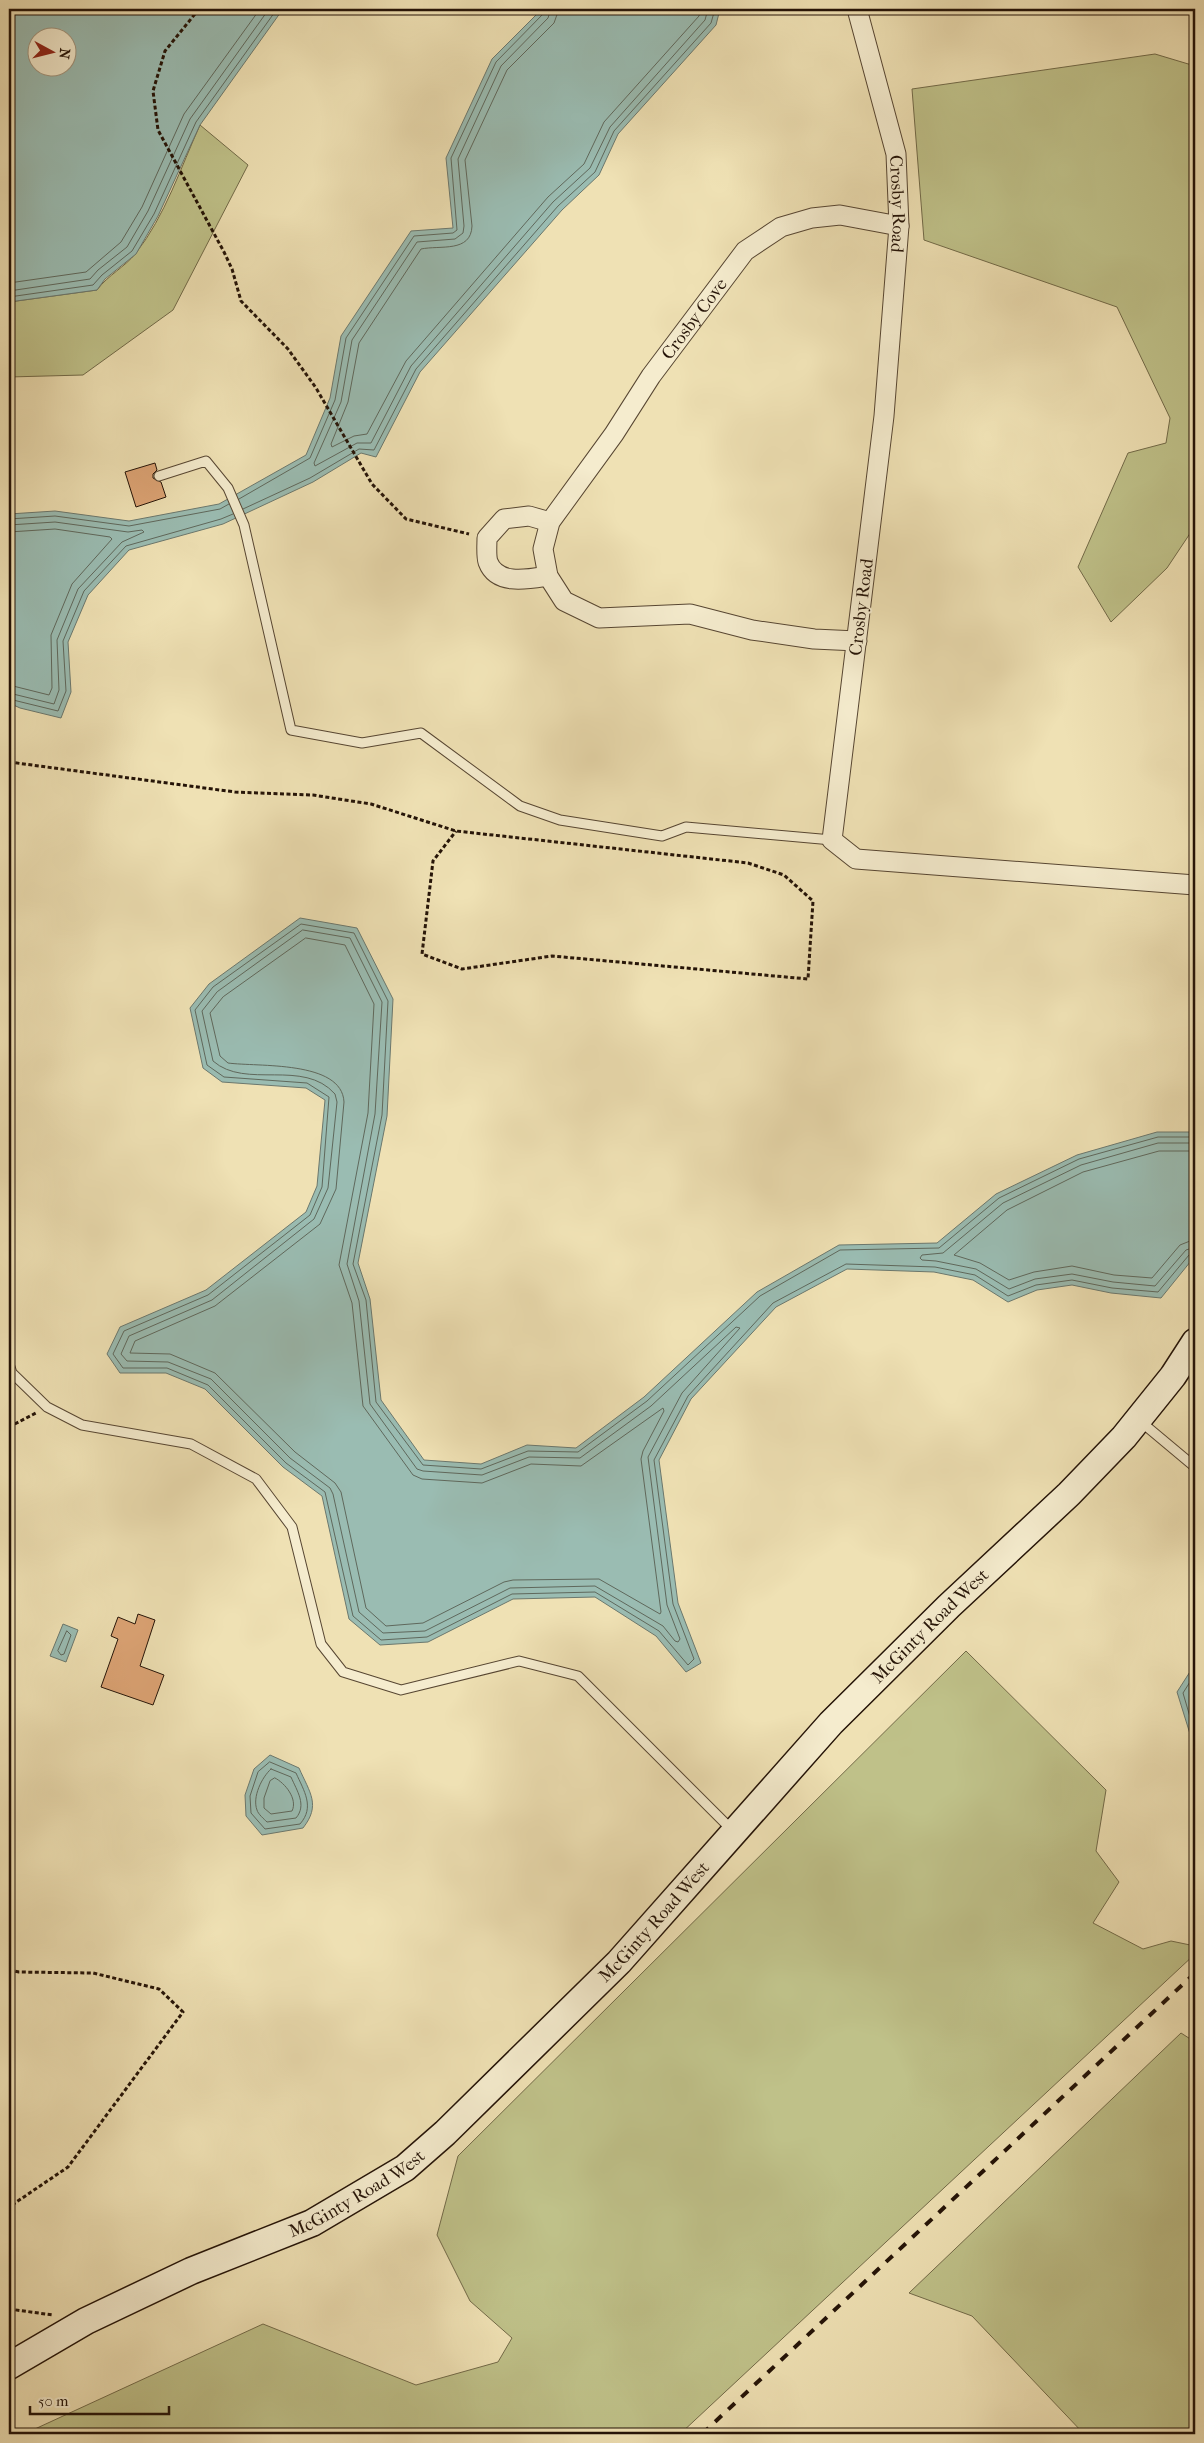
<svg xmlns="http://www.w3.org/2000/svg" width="1204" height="2443" viewBox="0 0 1204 2443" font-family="'IM FELL French Canon',serif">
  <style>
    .green { fill: #bfc189; stroke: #726a48 }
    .water { fill: #9abcb2; stroke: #6b786e; fill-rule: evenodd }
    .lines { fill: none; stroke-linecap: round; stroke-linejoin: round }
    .shore { stroke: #5f685c; stroke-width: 1 }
    .building { fill: #dda475; stroke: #241307 }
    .lane-casing { stroke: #574632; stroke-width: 11 }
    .street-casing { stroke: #574632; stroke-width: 21 }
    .secondary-casing { stroke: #241307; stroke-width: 29 }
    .path { stroke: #241307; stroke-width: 3; stroke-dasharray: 4 2.5; stroke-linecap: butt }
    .lane { stroke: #f5ecce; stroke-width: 9 }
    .street { stroke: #f5ecce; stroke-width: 19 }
    .secondary { stroke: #f5ecce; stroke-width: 26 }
    .rail { stroke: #241307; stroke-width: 4; stroke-dasharray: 9 9; stroke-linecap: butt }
    .labels { text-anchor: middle; stroke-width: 4; stroke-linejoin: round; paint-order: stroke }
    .street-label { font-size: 18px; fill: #241307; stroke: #f5ecce }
  </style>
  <rect width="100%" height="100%" fill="#efe1b4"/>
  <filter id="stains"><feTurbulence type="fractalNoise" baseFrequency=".004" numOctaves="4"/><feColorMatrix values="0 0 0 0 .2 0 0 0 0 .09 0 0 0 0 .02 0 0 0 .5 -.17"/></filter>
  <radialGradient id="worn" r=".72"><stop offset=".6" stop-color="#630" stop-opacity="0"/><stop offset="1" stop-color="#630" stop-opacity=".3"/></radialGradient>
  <path class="green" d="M1155 54 1195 66V526L1167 568 1111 622 1078 567 1128 453 1166 443 1170 418 1117 307 924 240 912 89Z
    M200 125 248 165 173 310 83 375 9 377V302L97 290C108 275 125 267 136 253 165 216 181 167 200 125Z
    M966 1651 1106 1790 1096 1851 1119 1882 1093 1923 1143 1949 1171 1941 1195 1946V1954L680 2434H24L263 2324 416 2385 498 2362 512 2338 470 2301 437 2235 458 2156Z
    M1181 2033 1195 2042V2434H1084L972 2316 909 2293Z"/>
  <path class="water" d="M9 9H283L200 125 158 216 136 254 105 279 97 290 9 302ZM38 38H68V68H38Z
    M542 9H720L716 25 618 134 599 175 562 210 420 372 376 457 361 453 313 482 223 524 129 550 88 595 68 642 71 692 61 718 20 708 9 703V514L55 511 129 521 219 504 306 455 330 398 341 336 411 231 453 228 446 158 492 59Z
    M300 918 357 928 393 999 387 1116 358 1263 370 1299 381 1400 424 1460 481 1464 527 1445 576 1448 644 1397 757 1292 839 1245 937 1243 996 1194 1077 1155 1157 1132H1195V1256L1161 1298 1111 1293 1072 1285 1037 1290 1008 1302 973 1280 934 1272 847 1269 776 1307 691 1399 659 1460 678 1603 701 1663 686 1672 656 1636 595 1597 513 1599 428 1642 380 1645 349 1619 322 1496 283 1467 205 1389 166 1373H120L107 1354 120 1327 206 1290 306 1212 317 1186 325 1100 306 1088 222 1082 203 1068 190 1008 209 984Z
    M63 1624 78 1630 66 1662 50 1656Z
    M1195 1664V1750L1177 1692Z
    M270 1755 299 1768C310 1793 321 1805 303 1828L262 1835 246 1816 245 1795 254 1769Z"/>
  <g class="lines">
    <path class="shore" d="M551 9 548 18 501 66 458 159 464 226 463 233 455 239 417 242 352 340 341 402 314 463 315 466 357 443H371L411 366 553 202 590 168 610 127 705 20 708 9
      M559 9 554 23 507 70 465 160 472 226C471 253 440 245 421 249L359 343 348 402 331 444 332 447 354 436 367 434 406 361 548 197 584 164 604 122 699 16 701 9
      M9 283 86 272 121 242 142 207 184 114 260 9
      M9 291 90 279 98 270 127 247 148 211 190 119 269 9
      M9 297 93 285 102 275 132 251 154 214 196 122 277 9
      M239 499 310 458 335 400 346 338 414 236 453 233 457 230 451 158 496 62 543 14 545 9
      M243 509 310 478 359 449 374 450 416 369 558 206 595 172 614 131 711 23 715 9
      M9 519 55 516 129 526 220 509 229 504
      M9 525 55 522 128 532 142 530 144 532 122 542 78 589 57 640 59 690 54 704 9 693
      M9 532 55 529 110 537 112 539 72 584 51 635 52 688 49 695 9 685
      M9 699 58 711 66 691 63 641 84 591 126 546 221 519 233 514
      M303 930 350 938 382 1002 375 1114 347 1264 359 1301 370 1404 417 1469 423 1471 482 1475 529 1457 580 1458 651 1406 736 1327 740 1328 682 1393 648 1457 667 1605 680 1639 678 1642 675 1641 663 1626 595 1586 510 1588 425 1631 383 1633 359 1612 333 1494 330 1488 290 1458 211 1379 168 1362 127 1361 121 1354 129 1336 212 1300 314 1219 328 1188 337 1102 335 1094C303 1058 246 1090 213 1061L202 1011 217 992Z
      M306 938 345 945 374 1004 368 1113 339 1265 352 1303 363 1406 413 1475 422 1479 482 1483 531 1464 581 1466 663 1408 664 1411 643 1451 641 1459 661 1612 660 1614 599 1579 513 1580 504 1582 423 1623 386 1626 366 1608 341 1492 335 1483 295 1452 215 1373 170 1354 130 1353 135 1341 215 1306 320 1224 336 1189 344 1102C342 1060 257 1067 228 1063L220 1056 210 1013 223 997Z
      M1195 1137H1158L1079 1159 999 1198 939 1248 840 1250 760 1296 647 1401 578 1452 528 1451 481 1469 423 1465 376 1402 366 1300 353 1264 382 1115 388 1001 354 933 301 924 213 987 195 1010 207 1065 224 1077 307 1083 329 1097 322 1187 310 1215 208 1295 124 1331 113 1354 123 1368H167L208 1385 286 1463 325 1492 353 1616 381 1640 427 1637 512 1594 595 1592 659 1631 688 1665 694 1659 673 1604 654 1460 688 1396 773 1303 846 1264 935 1267 975 1275 1008 1296 1036 1285 1072 1280 1112 1288 1158 1292 1189 1255 1195 1253
      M1195 1143H1158L1081 1165 1003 1203 943 1253 922 1255 920 1258 922 1260 936 1261 976 1269 1009 1289 1035 1279 1072 1274 1113 1282 1155 1286 1186 1250 1195 1247
      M1195 1151H1159L1083 1172 1007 1210 954 1255 980 1263 1009 1280 1034 1272 1072 1266 1114 1275 1152 1278 1180 1245 1195 1239
      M67 1631 71 1635 64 1654 61 1655 58 1651Z
      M1195 1674 1183 1693 1195 1734
      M270 1762 296 1773C304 1791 315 1807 300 1824L265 1829 251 1813 250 1796 258 1772Z
      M271 1769 291 1777C297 1791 307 1805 296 1818L267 1822C264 1819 258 1814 257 1810 252 1797 262 1777 271 1769Z
      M275 1778C285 1783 298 1799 292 1811L271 1814 264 1808V1798L270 1781Z"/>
  </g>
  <path class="building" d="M155 463 157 470 153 474V478L161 482 166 497 136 507 125 472Z
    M138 1614 155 1620 140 1666 164 1675 153 1705 101 1687 118 1639 111 1636 118 1617 135 1624Z"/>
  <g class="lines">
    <g class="lane-casing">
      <path id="lane" d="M159 476 206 461 228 488 244 525 291 730 362 743 421 733 520 806 560 820 662 836 686 827 832 840
        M9 1364 12 1373 47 1407 82 1425 191 1444 256 1479 292 1527 321 1644 343 1672 401 1690 519 1661 578 1676 733 1831
        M1140 1421 1195 1467"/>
    </g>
    <g class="street-casing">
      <g id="street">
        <path id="s1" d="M857 9 896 154 899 226 884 416 832 840 856 859 1195 885"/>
        <path d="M548 576C529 579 497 586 488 562 486 556 487 545 487 538L504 519 529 516 550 522"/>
        <path id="s2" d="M857 641 814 639 752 630 690 614 599 618 564 601 548 576 543 549 550 522 614 434 651 376 745 251 781 227 812 218 840 215 899 226"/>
      </g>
    </g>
    <g class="secondary-casing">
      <g id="secondary">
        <path id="s3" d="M9 2366 86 2321 191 2271 312 2223 405 2168 445 2133 619 1962 831 1723 949 1606 1069 1494 1124 1437 1173 1376 1195 1342"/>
      </g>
    </g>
    <path class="path" d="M199 9 165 51 153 91 158 130 224 252 232 269 241 301 288 349 316 388 372 484 406 519 469 534
      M9 762 235 792 313 795 371 804 456 831 748 863 784 875 813 901 808 979 552 956 462 969 422 954 433 861 456 831
      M9 1427 36 1413
      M9 1970 19 1972 93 1973 159 1989 183 2012 68 2167 9 2207
      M9 2309 53 2315"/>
    <use href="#lane" class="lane"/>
    <use href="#street" class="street"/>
    <use href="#secondary" class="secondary"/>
    <path class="rail" d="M702 2434 1195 1973"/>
  </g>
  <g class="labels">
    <g class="street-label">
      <text dy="6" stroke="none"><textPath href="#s1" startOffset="200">Crosby Road</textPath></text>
      <text dy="6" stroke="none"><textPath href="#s2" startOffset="634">Crosby Cove</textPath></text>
      <text transform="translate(861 607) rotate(-83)" y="6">Crosby Road</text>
      <text dy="6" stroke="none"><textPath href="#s3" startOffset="1199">McGinty Road West</textPath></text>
      <text dy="6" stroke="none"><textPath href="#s3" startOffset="794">McGinty Road West</textPath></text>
      <text dy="6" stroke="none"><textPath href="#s3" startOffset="389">McGinty Road West</textPath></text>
    </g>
  </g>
  <rect width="1204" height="2443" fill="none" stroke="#efe1b4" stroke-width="30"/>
  <rect x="10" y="10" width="1184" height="2423" fill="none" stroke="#241307" stroke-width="2.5"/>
  <rect x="15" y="15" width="1174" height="2413" fill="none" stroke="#241307"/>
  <g transform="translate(52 52) rotate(97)"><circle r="24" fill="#f5ecce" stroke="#a1957e"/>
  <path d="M0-4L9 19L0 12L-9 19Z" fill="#8f2418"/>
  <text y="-8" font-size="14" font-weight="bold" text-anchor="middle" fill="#241307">N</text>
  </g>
  <path d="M30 2406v8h139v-8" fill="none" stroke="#241307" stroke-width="2.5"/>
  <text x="38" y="2406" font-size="15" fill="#241307" stroke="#f5ecce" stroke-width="4" paint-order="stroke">50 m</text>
  <rect width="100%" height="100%" filter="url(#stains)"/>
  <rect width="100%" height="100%" fill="url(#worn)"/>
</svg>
